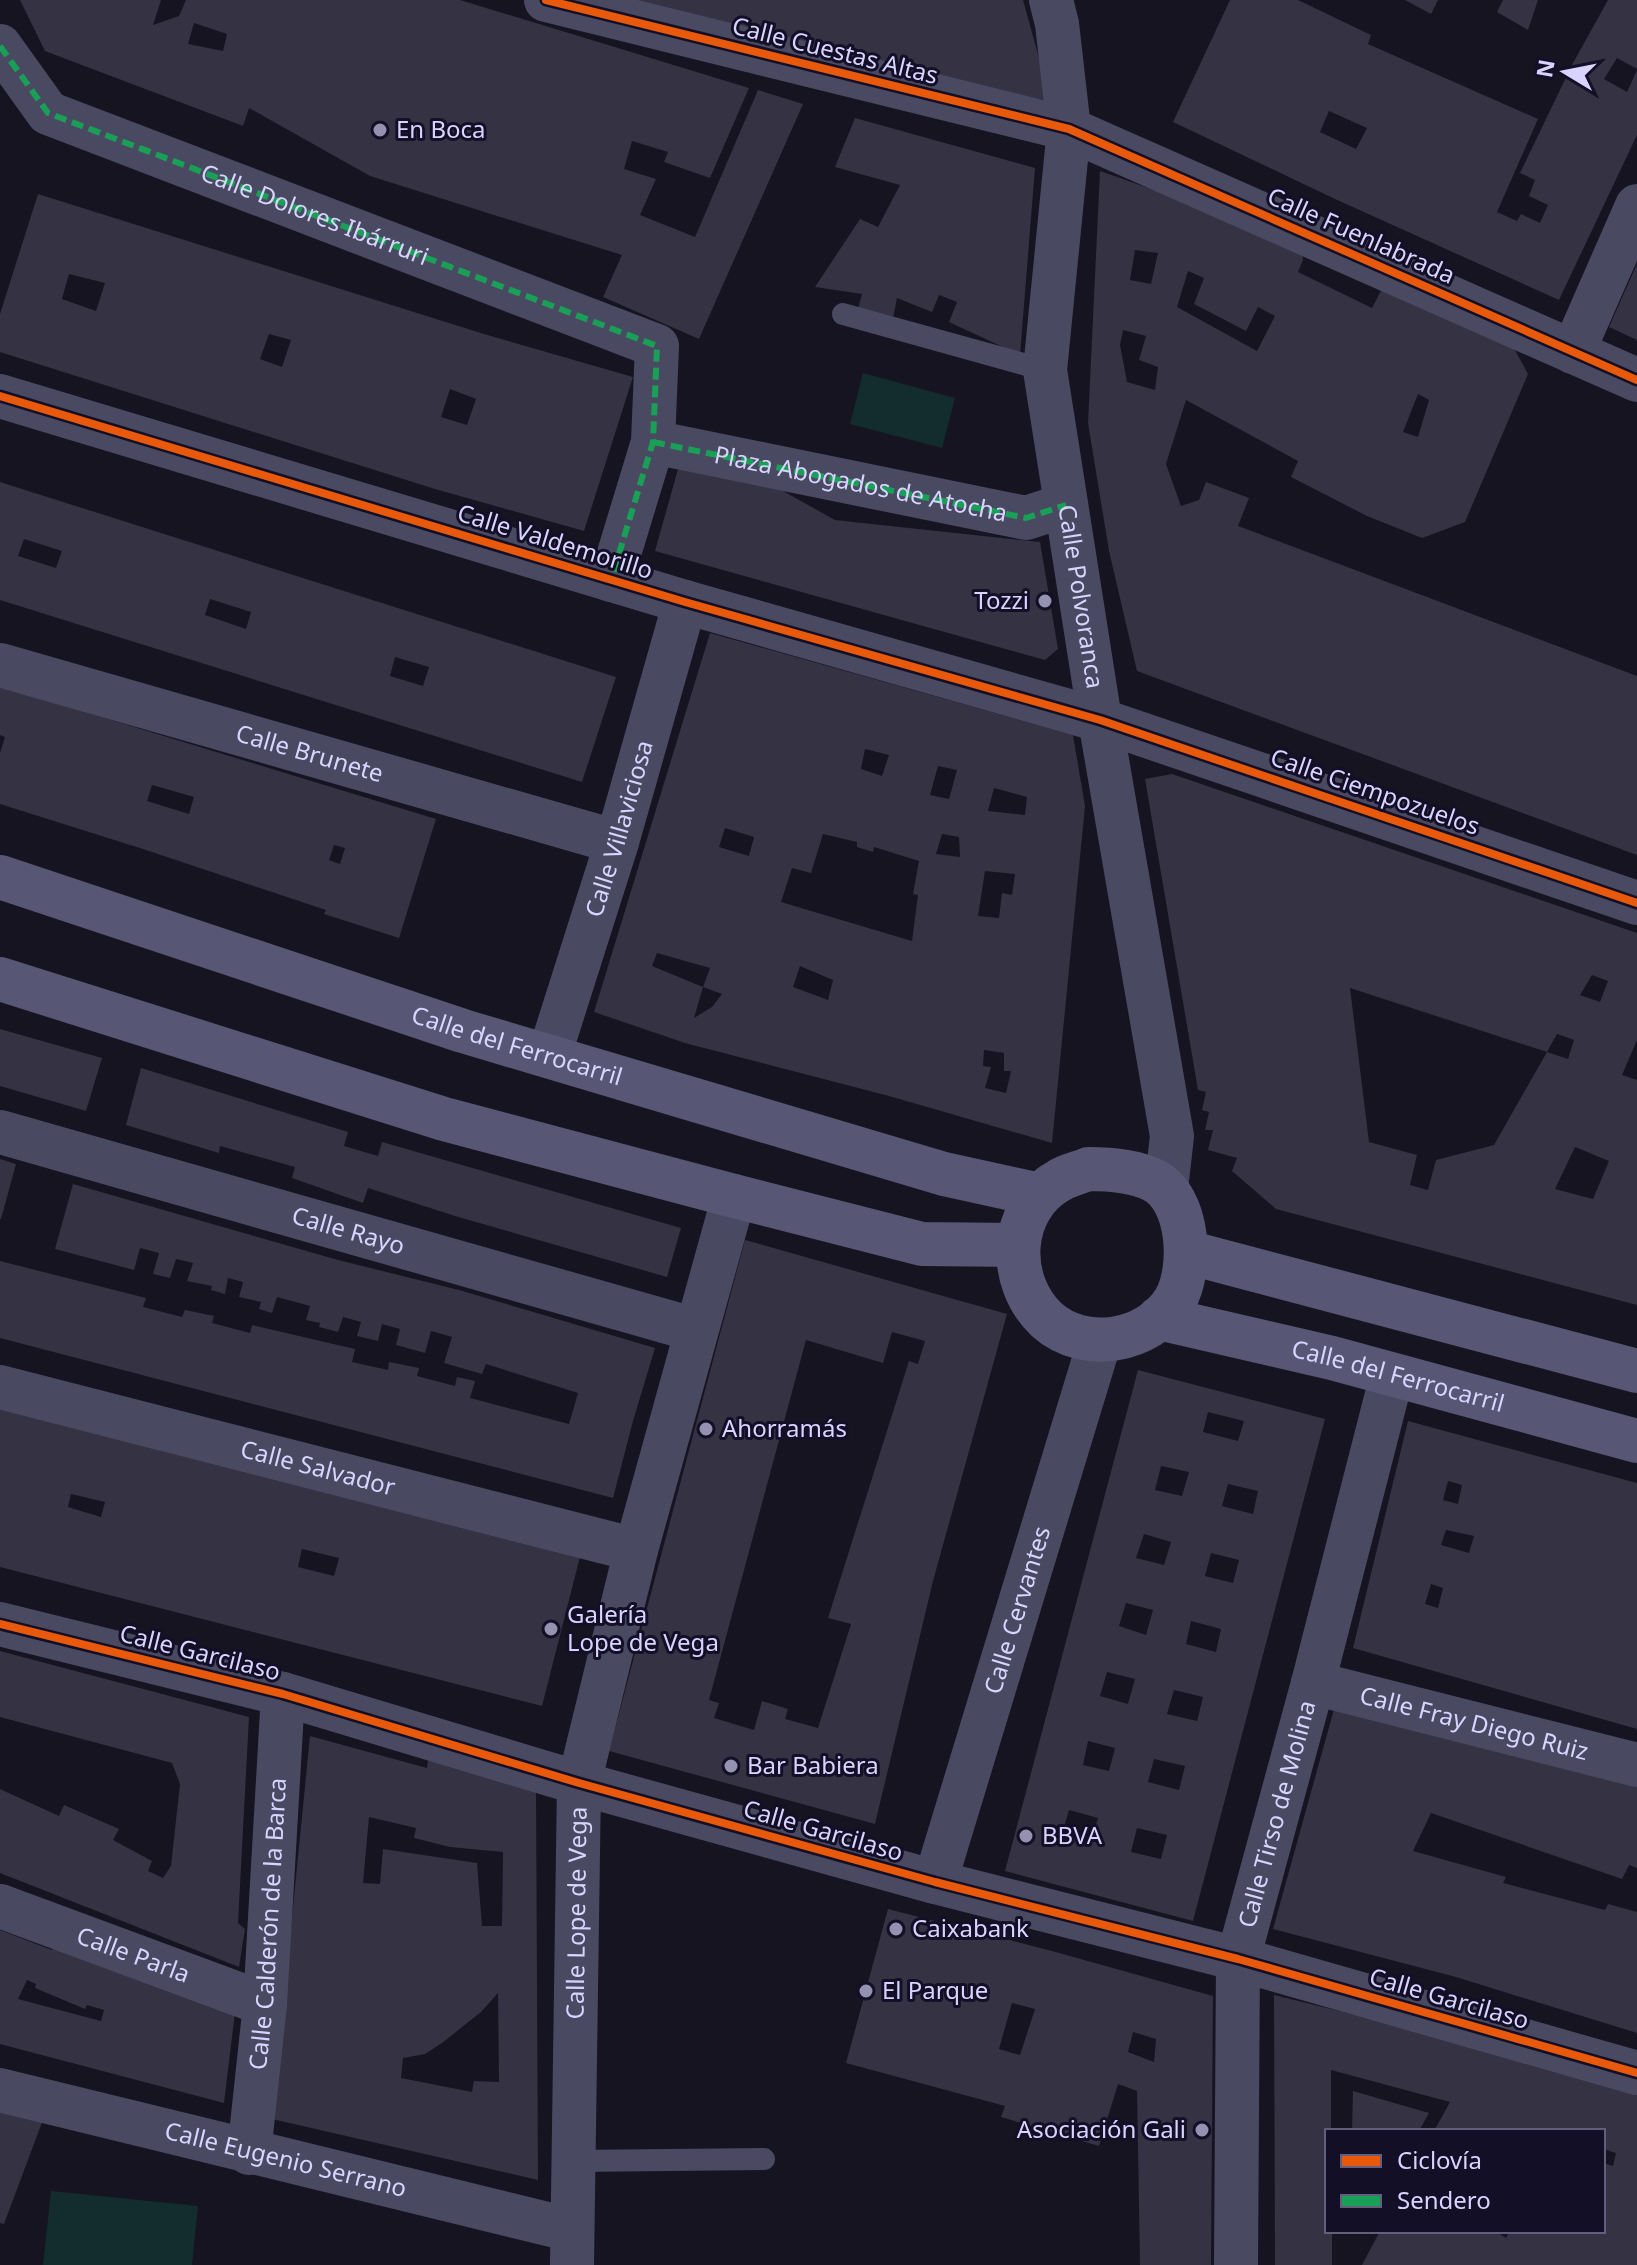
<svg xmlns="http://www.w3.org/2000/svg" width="1637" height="2265" viewBox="0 0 1637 2265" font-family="'Noto Sans',sans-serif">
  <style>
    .green { fill: #132c2d }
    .building { fill: #343243; fill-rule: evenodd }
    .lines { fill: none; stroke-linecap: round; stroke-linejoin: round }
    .lane { stroke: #4a4962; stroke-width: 22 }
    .street { stroke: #4a4962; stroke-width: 44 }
    .secondary { stroke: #575674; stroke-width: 44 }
    .quiet { stroke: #1a9f57; stroke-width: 6; stroke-dasharray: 12 6; stroke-linecap: butt }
    .cycleway-casing { stroke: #130f26; stroke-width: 13 }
    .cycleway { stroke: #e8590c; stroke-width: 8 }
    .poi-dot { fill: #9591b1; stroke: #130f26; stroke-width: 3 }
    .labels { text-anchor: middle; stroke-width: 6; stroke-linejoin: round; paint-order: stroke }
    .street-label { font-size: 24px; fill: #d9d4ff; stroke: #130f26 }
    .poi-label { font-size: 24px; fill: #d9d4ff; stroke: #130f26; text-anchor: start }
  </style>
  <rect width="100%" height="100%" fill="#161421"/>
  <path class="green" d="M863 373 955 398 942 448 850 424Z
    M51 2191 198 2206 192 2265H43Z"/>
  <path class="building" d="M20 0H161L153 25 179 16 186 0H460L749 88 710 178 664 162 668 152 632 141 624 169 656 179 640 215 695 237 758 90 803 104 699 339 603 297 622 255 370 176 249 108 243 126 45 51ZM194 23 227 34 223 51 188 44Z
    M632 0H1023L1049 94 1043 100 871 78Z
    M1230 0H1298L1371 35 1368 44 1538 119 1497 212 1517 221 1521 214 1540 223 1548 205 1529 196 1535 180 1520 173 1573 63 1608 0H1637V69L1617 58 1604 79 1627 92 1637 70V135L1559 300 1335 199 1173 122ZM1329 111 1367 128 1356 149 1320 132Z
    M1405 0H1438L1431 14Z
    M1503 0H1538L1528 30 1497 12Z
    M855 118 1035 168 1020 355 949 322 957 302 939 295 932 312 897 298 893 318 857 313 862 294 815 287 860 219 878 227 900 185 835 167Z
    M1100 171 1302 242 1303 260 1298 272 1372 308 1383 287 1446 319 1510 341 1528 374 1465 522 1422 538 1367 516 1291 477 1298 461 1186 400 1166 464 1181 506 1199 500 1206 482 1249 498 1238 526 1637 676V855L1137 671 1109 551 1088 423ZM1135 250 1158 253 1151 284 1130 280ZM1188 271 1204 278 1194 304 1246 331 1258 307 1275 316 1257 351 1177 307ZM1123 330 1146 336 1139 360 1158 367 1155 390 1127 382 1120 345ZM1418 394 1429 400 1418 437 1403 432Z
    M38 194 484 334 633 377 584 531 435 489 0 352V314ZM69 274 105 283 96 311 62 299ZM269 334 291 340 282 367 260 359ZM450 389 476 399 467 425 441 417Z
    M1637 264V340L1609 327Z
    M680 462 765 481 835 520 1040 542 1058 649 1045 660 655 551Z
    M0 482 616 677 582 782 0 600ZM24 539 62 551 56 568 18 556ZM210 599 251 612 246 629 205 615ZM395 657 429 667 423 686 390 676Z
    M710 633 1073 735 1085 806 1052 1143 889 1096 685 1043 594 1012ZM865 749 889 755 882 776 861 769ZM938 766 957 770 949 799 930 795ZM994 788 1027 797 1025 815 988 811ZM725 828 754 837 749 856 719 847ZM823 834 857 842V847L873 852 874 847 919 861 913 894 918 895 912 941 781 902 792 868 811 873ZM942 834 959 837 960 857 936 854ZM985 871 1015 874 1012 895 1002 893 999 918 978 916ZM657 953 710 968 703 987 652 966ZM800 966 833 980 828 1000 793 987ZM703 987 722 994 712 1007 694 1018ZM984 1050 1004 1053V1071H1011L1006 1093 985 1088 991 1067 983 1066Z
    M0 686 436 819 399 938 324 914 326 910 143 849 0 804V753L5 737 0 735ZM152 785 194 797 189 814 147 801ZM334 845 345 848 340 864 329 860Z
    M1172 774 1637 933V1040L1622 1075 1637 1080V1305L1276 1209 1232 1171 1237 1158 1208 1150 1213 1130H1205L1209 1112 1202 1110 1206 1092 1198 1090 1145 779ZM1592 975 1608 981 1600 1002 1580 995ZM1350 988 1547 1052 1557 1034 1574 1040 1568 1059 1547 1052 1494 1145 1436 1160 1428 1190 1410 1185 1417 1155 1369 1142ZM1575 1147 1609 1161 1593 1199 1555 1189Z
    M0 1029 102 1058 86 1111 0 1086Z
    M141 1068 348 1132 344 1146 378 1156 382 1142 681 1228 667 1277 455 1216 368 1188 363 1203 292 1178 295 1167 220 1146 219 1153 126 1125Z
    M0 1159 16 1164 1 1219H0Z
    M73 1184 338 1260 459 1290 655 1348 633 1421 613 1498 0 1338V1261L146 1298 143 1307 182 1317 185 1310 214 1316 212 1323 250 1333 252 1325 355 1349 352 1362 388 1370 389 1362 419 1368 417 1376 455 1386 457 1377 475 1381 470 1398 569 1424 578 1393 486 1364 482 1374 444 1363 452 1337 431 1331 425 1353 396 1345 400 1329 382 1324 378 1341 357 1336 361 1322 343 1317 338 1332 319 1327 320 1323 306 1320 310 1306 277 1297 272 1313 259 1309 261 1302 239 1297 243 1282 228 1278 225 1294 211 1290 212 1286 187 1281 193 1263 176 1259 170 1278 153 1274 159 1253 140 1248 134 1270 55 1249Z
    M745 1240 1007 1314 933 1581 875 1824 609 1751ZM892 1332 925 1341 918 1364 909 1361 828 1618 851 1624 818 1728 785 1719 788 1709 762 1701 754 1730 714 1718 719 1703 709 1700 806 1340 883 1363Z
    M1138 1370 1325 1419 1193 1921 1005 1871ZM1208 1412 1244 1421 1238 1441 1203 1432ZM1161 1466 1189 1472 1182 1496 1155 1490ZM1228 1484 1258 1491 1253 1514 1222 1506ZM1144 1534 1171 1542 1164 1565 1136 1558ZM1211 1553 1239 1560 1233 1583 1205 1576ZM1126 1603 1153 1610 1146 1635 1119 1626ZM1191 1621 1221 1629 1216 1652 1186 1644ZM1107 1672 1135 1679 1128 1704 1100 1696ZM1174 1690 1203 1697 1197 1721 1167 1714ZM1088 1741 1115 1748 1109 1771 1083 1765ZM1154 1759 1185 1766 1179 1790 1148 1782ZM1069 1810 1098 1818 1091 1842 1062 1834ZM1137 1828 1167 1835 1161 1859 1131 1852Z
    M0 1399 582 1549 542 1706 0 1567ZM71 1494 105 1502 101 1517 68 1507ZM302 1549 339 1558 334 1576 298 1567Z
    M1408 1421 1637 1483V1729L1353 1648ZM1448 1481 1462 1485 1458 1504 1443 1500ZM1446 1530 1474 1536 1469 1553 1441 1545ZM1431 1584 1443 1588 1438 1608 1425 1604Z
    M0 1651 249 1717 238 1923 245 1929 239 1967 0 1873V1789L59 1816 64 1805 119 1829 113 1840 152 1861 148 1871 163 1878 171 1866 180 1784 172 1763 0 1717Z
    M1336 1702 1637 1783V1868L1629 1865 1622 1879 1431 1813 1413 1851 1506 1877 1503 1883 1605 1910 1608 1904 1637 1912V2033L1456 1977 1273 1929Z
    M310 1736 427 1768 428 1760 536 1789 538 2180 272 2119ZM369 1817 416 1828 414 1838 450 1847 503 1852 502 1926H482L477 1863 383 1849 380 1884 363 1883ZM498 1993 499 2082 474 2081 472 2092 401 2078 403 2058 425 2054 442 2043 481 2012Z
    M888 1909 1052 1951 1213 1996 1211 2265H1140L1137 2091 1118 2084 1099 2146 1001 2117 1005 2106 846 2063ZM1012 2003 1035 2009 1020 2055 999 2049ZM1133 2032 1156 2039 1154 2062 1128 2052Z
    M0 1930 52 1950 58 1937 236 2004 224 2103 0 2044ZM27 1980 36 1984 35 1988 85 2009 87 2005 104 2010 101 2021 18 1999Z
    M1274 1995 1507 2052 1637 2092V2265H1362L1380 2231H1495L1506 2238 1510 2231H1603V2163L1613 2166 1616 2153 1603 2149V2131H1434L1450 2102 1331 2070V2131H1327V2231H1332V2265H1275Z
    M1353 2091 1429 2113 1419 2131H1352Z
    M0 2098 44 2117 4 2224 0 2223Z"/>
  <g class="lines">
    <path class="lane" d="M843 314 1045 370
      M573 2161 764 2159"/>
    <g class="street">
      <path d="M546 0 1069 129 1637 380"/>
      <path id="s1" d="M1051 0 1057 24 1069 129 1045 370 1100 720 1172 1136 1166 1189"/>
      <path d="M0 46 48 113 657 346 653 442 611 580"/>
      <path d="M1573 352 1637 206"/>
      <path d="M0 396 685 602 1100 720 1637 903"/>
      <path id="s2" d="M653 442 1026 518 1066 505"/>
      <path id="s3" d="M0 665 617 842"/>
      <path id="s4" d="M549 1056 617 842 685 602"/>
      <path id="s5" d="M0 1132 696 1330"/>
      <path id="s6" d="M0 1387 636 1550"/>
      <path d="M0 1624 283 1694 579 1783 935 1882 1238 1959 1637 2073"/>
      <path id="s7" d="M1313 1683 1637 1765"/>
      <path id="s8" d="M935 1882 1100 1340"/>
      <path id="s9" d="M0 1906 265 2004"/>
      <path id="s10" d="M0 2090 572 2230"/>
      <path id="s11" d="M249 2153 265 2004 283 1694"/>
      <path id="s12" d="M572 2265 579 1783 636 1550 734 1196"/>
      <path id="s13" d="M1236 2265 1238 1959 1313 1683 1392 1375"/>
    </g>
    <g class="secondary">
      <path id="s14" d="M0 877 463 1031 944 1174 1040 1195"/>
      <path d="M0 979 444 1119 734 1196 922 1244 1017 1245"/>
      <path d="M1088 1169C1109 1169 1134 1171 1153 1180 1190 1198 1193 1269 1175 1300 1149 1343 1084 1353 1047 1320 1006 1282 1008 1208 1060 1180 1068 1175 1079 1173 1088 1169Z"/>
      <path d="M1187 1252 1637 1371"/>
      <path id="s15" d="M1159 1318 1332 1358 1637 1441"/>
    </g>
    <g class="quiet">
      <path id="s16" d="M0 46 48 113 657 346 653 442 611 580"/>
      <path d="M653 442 1026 518 1066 505"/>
    </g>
    <g class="cycleway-casing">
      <path id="cycleway" d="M546 0 1069 129 1637 380
        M0 396 685 602 1100 720 1637 903
        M0 1624 283 1694 579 1783 935 1882 1238 1959 1637 2073"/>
    </g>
    <use href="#cycleway" class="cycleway"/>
  </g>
  <g class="poi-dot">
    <circle cx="380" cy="130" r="8"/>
    <circle cx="1045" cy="601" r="8"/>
    <circle cx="706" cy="1429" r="8"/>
    <circle cx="551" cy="1629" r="8"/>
    <circle cx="731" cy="1766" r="8"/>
    <circle cx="1026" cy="1836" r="8"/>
    <circle cx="896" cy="1929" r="8"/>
    <circle cx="866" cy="1991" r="8"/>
    <circle cx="1202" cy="2130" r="8"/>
  </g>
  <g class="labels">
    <g class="street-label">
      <text transform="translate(835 51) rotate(14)" y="8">Calle Cuestas Altas</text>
      <text dy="8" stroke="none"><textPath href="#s16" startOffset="368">Calle Dolores Ibárruri</textPath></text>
      <text transform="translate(1361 236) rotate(24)" y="8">Calle Fuenlabrada</text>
      <text dy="8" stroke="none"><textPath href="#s2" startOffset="212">Plaza Abogados de Atocha</textPath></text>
      <text transform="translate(555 542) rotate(17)" y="8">Calle Valdemorillo</text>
      <text dy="8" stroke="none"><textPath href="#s1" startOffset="602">Calle Polvoranca</textPath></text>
      <text dy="8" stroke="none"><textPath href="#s3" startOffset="322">Calle Brunete</textPath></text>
      <text transform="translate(1375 792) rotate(19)" y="8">Calle Ciempozuelos</text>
      <text dy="8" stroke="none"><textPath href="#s4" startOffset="238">Calle Villaviciosa</textPath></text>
      <text dy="8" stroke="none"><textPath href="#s14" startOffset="544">Calle del Ferrocarril</textPath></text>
      <text dy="8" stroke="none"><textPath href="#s5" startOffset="362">Calle Rayo</textPath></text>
      <text dy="8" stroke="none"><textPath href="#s15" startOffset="246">Calle del Ferrocarril</textPath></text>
      <text dy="8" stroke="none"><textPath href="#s6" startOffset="328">Calle Salvador</textPath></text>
      <text dy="8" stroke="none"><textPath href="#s8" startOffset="284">Calle Cervantes</textPath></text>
      <text transform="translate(200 1653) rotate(14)" y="8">Calle Garcilaso</text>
      <text dy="8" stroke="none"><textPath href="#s7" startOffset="166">Calle Fray Diego Ruiz</textPath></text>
      <text dy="8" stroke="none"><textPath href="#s13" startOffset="456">Calle Tirso de Molina</textPath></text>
      <text transform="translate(823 1831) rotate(16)" y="8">Calle Garcilaso</text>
      <text dy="8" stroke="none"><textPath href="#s12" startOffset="352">Calle Lope de Vega</textPath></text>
      <text dy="8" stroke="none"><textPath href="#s11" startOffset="230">Calle Calderón de la Barca</textPath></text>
      <text dy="8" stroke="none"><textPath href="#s9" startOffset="142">Calle Parla</textPath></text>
      <text transform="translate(1449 1999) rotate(16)" y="8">Calle Garcilaso</text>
      <text dy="8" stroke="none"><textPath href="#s10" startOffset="294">Calle Eugenio Serrano</textPath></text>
    </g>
    <g class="poi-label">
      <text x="396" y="138">En Boca</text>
      <text x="1029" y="609" text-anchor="end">Tozzi</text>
      <text x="722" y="1437">Ahorramás</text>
      <text x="567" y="1623">Galería<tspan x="567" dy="28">Lope de Vega</tspan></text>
      <text x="747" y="1774">Bar Babiera</text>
      <text x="1042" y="1844">BBVA</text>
      <text x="912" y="1937">Caixabank</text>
      <text x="882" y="1999">El Parque</text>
      <text x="1186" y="2138" text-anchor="end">Asociación Gali</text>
    </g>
  </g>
  <rect x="1325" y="2129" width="280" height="104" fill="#130f26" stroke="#625e7d" stroke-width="2"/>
  <rect x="1341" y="2155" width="40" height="12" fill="#e8590c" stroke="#625e7d" stroke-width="2"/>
  <text x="1397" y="2169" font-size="24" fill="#d9d4ff">Ciclovía</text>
  <rect x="1341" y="2195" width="40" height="12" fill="#1a9f57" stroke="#625e7d" stroke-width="2"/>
  <text x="1397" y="2209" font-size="24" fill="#d9d4ff">Sendero</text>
  <g transform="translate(1565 72) rotate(280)" stroke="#130f26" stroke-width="6" paint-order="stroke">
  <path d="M0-6L14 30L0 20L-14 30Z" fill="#d9d4ff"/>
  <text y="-12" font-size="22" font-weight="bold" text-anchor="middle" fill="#d9d4ff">N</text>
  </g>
</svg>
